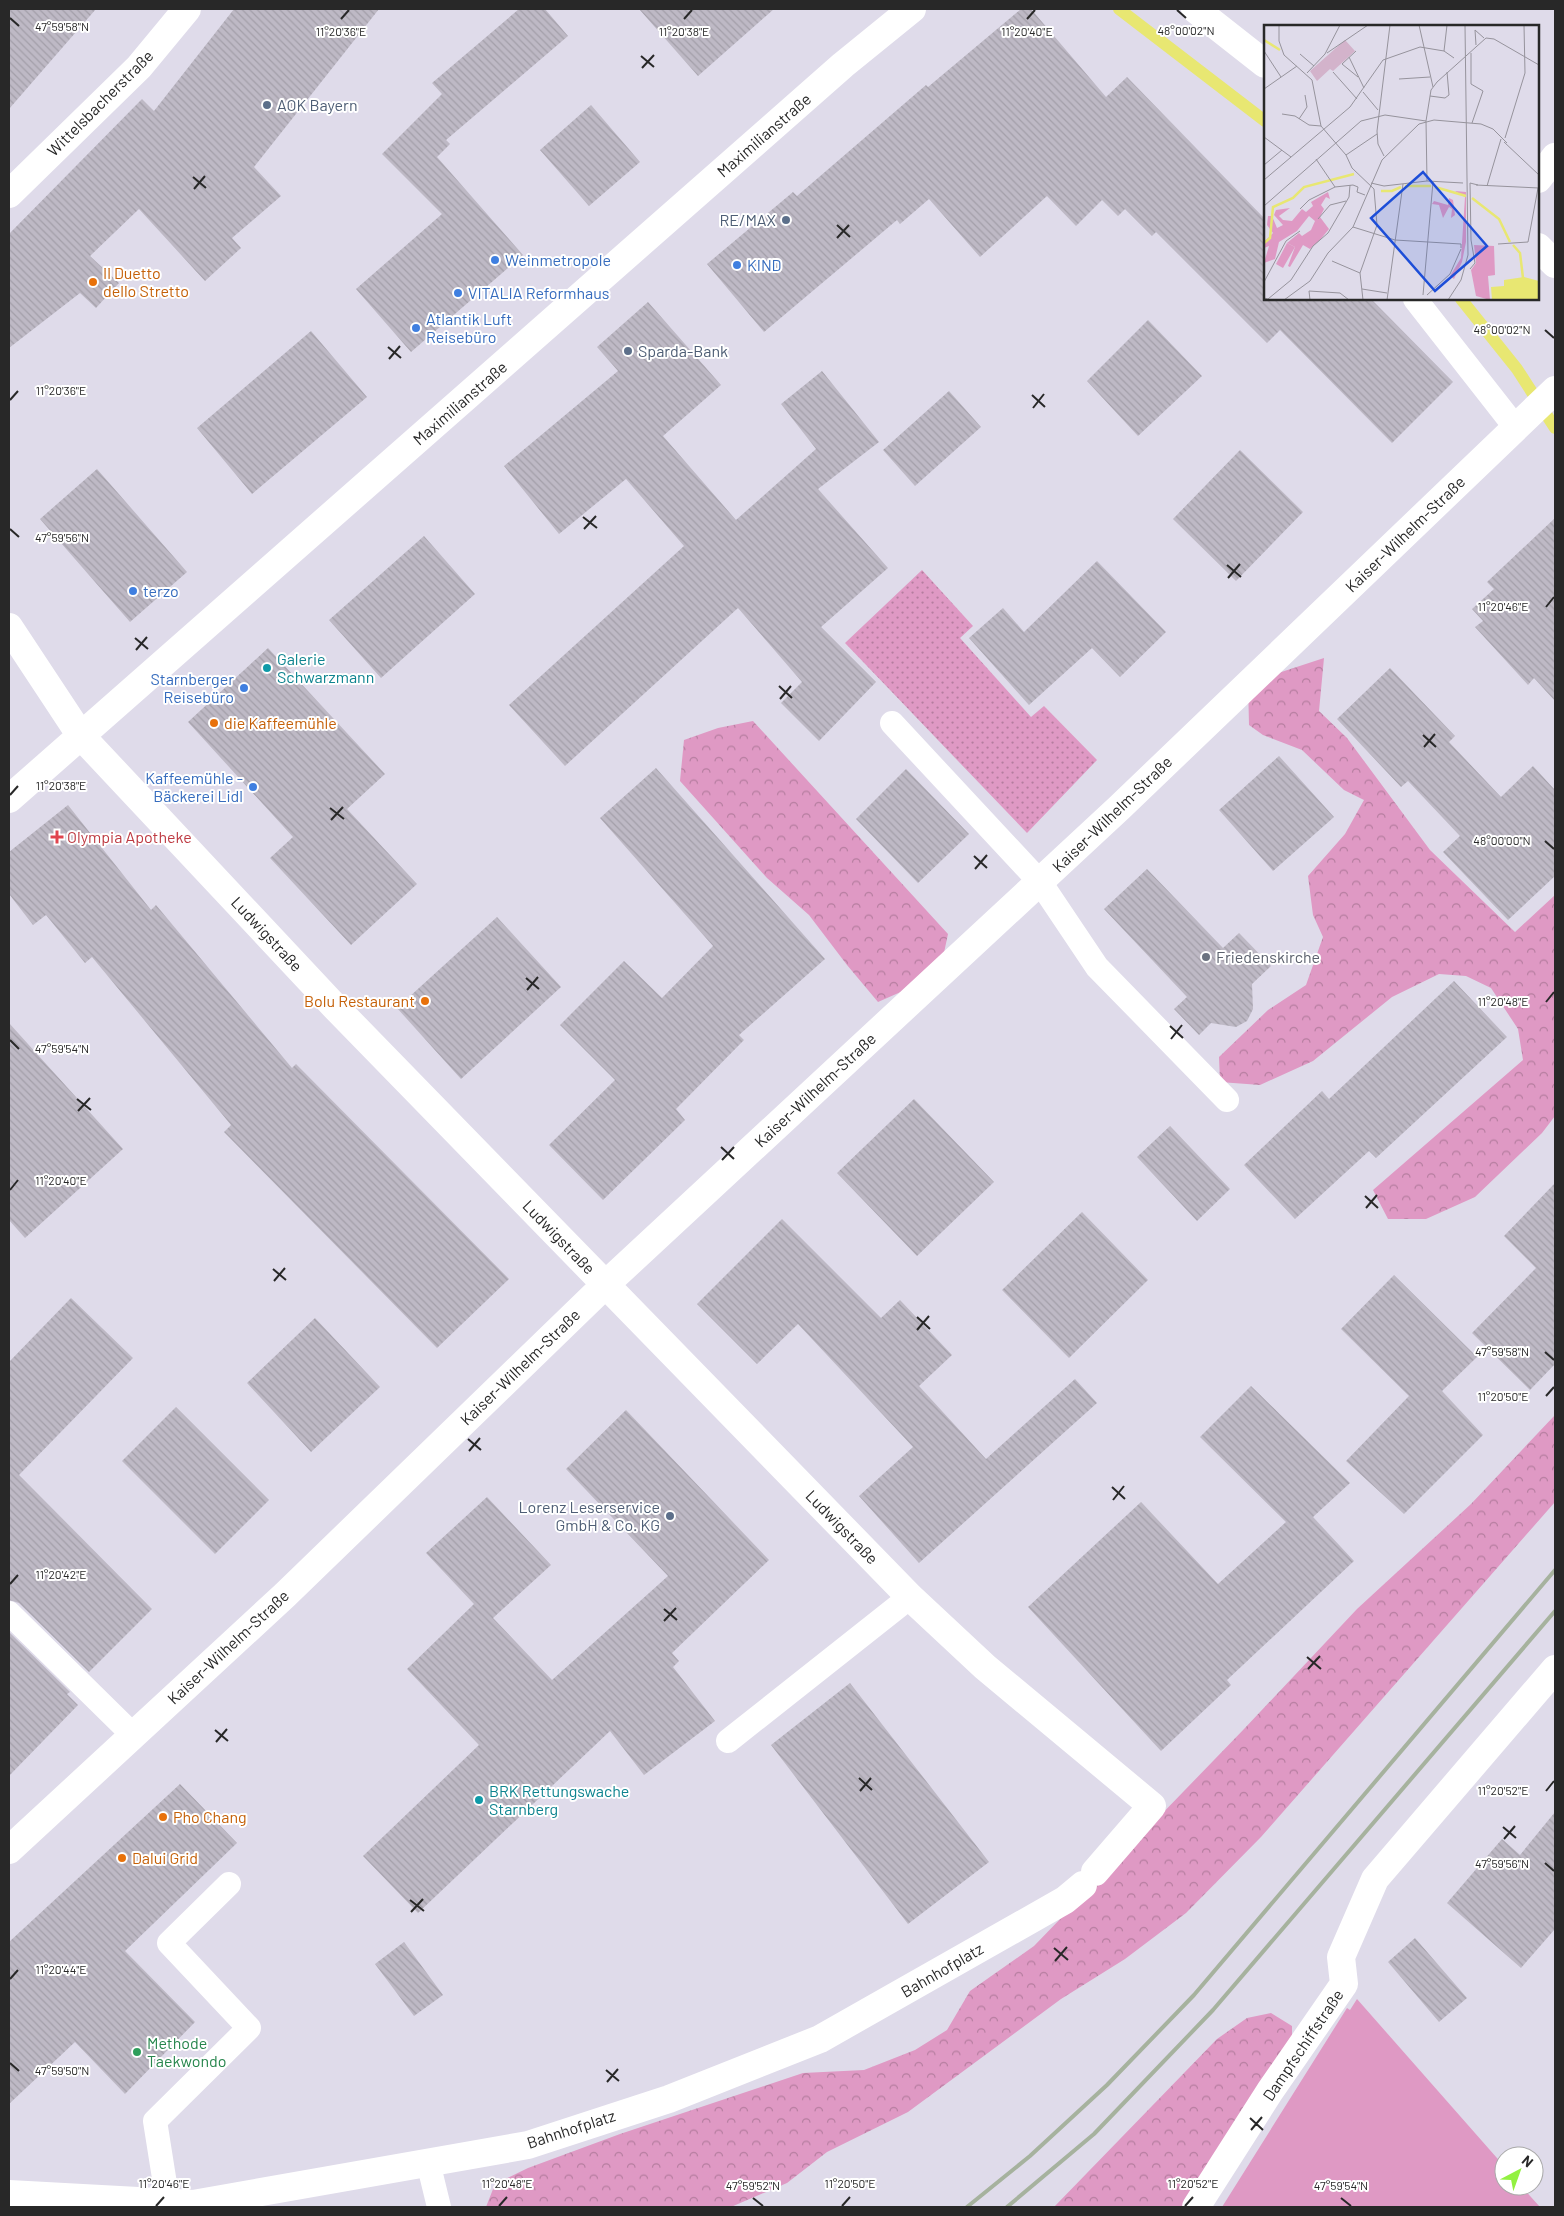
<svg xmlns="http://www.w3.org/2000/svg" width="1564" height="2216" viewBox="0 0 1564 2216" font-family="Barlow,sans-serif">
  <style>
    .grass { fill: url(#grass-dots) }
    .forest { fill: url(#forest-crowns) }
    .park { fill: #df99c4 }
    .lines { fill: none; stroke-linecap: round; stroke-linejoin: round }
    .stream { stroke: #e8e772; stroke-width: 12 }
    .building { fill: url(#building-back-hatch) }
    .lane { stroke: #fff; stroke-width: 24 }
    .street { stroke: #fff; stroke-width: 28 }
    .secondary { stroke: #fff; stroke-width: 28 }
    .rail { stroke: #a6b29e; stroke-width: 4 }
    .ticks { fill: none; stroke: #282828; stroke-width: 2 }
    .service-dot { fill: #5c6f8a; stroke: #fff; stroke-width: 2 }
    .shop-dot { fill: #3f7fe0; stroke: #fff; stroke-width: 2 }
    .food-dot { fill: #e8710a; stroke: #fff; stroke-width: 2 }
    .culture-dot { fill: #0f9aa8; stroke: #fff; stroke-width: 2 }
    .health-dot { fill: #e0444e; stroke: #fff; stroke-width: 2 }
    .worship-dot { fill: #6b7280; stroke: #fff; stroke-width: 2 }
    .leisure-dot { fill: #2e9e5b; stroke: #fff; stroke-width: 2 }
    .labels { text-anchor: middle; stroke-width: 4; stroke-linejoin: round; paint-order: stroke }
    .street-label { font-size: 16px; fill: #282828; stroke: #fff }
    .service-label { font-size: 16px; fill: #4e5e75; stroke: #fff; text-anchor: start }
    .shop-label { font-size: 16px; fill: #366cbe; stroke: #fff; text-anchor: start }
    .food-label { font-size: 16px; fill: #c56008; stroke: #fff; text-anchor: start }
    .culture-label { font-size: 16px; fill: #0d838f; stroke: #fff; text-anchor: start }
    .health-label { font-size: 16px; fill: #be3a42; stroke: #fff; text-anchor: start }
    .worship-label { font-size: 16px; fill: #5b616d; stroke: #fff; text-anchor: start }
    .leisure-label { font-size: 16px; fill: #27864d; stroke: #fff; text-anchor: start }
    .inset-river { fill: none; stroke: #e8e772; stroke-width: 2.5 }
    .inset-road { fill: none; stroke: #96939c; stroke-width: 1 }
    .view { fill: #1d4ed8; fill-opacity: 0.15; stroke: #1d4ed8; stroke-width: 2.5 }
    .inset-edge { fill: none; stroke: #282828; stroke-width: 2.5 }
    .ticks-label { font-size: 12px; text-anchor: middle; fill: #282828; stroke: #fff; stroke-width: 4; stroke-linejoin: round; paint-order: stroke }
  </style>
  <defs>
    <pattern id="grass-dots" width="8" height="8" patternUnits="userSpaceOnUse" patternTransform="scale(1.25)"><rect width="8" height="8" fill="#df99c4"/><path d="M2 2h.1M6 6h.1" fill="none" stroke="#b57d9f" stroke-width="1.8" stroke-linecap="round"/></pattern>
    <pattern id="forest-crowns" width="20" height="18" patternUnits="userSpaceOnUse" patternTransform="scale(1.25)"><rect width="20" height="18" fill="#df99c4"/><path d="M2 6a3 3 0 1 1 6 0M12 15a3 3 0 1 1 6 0" fill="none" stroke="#b57d9f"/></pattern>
    <pattern id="building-back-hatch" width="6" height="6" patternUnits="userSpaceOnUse" patternTransform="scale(1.25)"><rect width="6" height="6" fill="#beb9c5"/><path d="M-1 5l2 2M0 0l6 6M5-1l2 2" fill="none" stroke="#a39fa9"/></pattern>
  </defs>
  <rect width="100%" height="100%" fill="#dfdbea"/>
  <path class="grass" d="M922 570 973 626 960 638 1031 717 1044 706 1097 760 1027 833 845 643Z"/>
  <path class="forest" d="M1324 658 1319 711 1347 738 1430 850 1515 932 1555 895V1116L1542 1133 1475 1197 1426 1219H1388L1373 1190 1523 1060 1518 1029 1491 988 1466 976 1439 974 1392 997 1313 1061 1260 1085 1220 1082 1219 1057 1268 1010 1306 985 1323 937 1313 915 1308 876 1345 834 1364 800 1344 790 1302 750 1263 735 1249 725 1248 683Z
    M753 721 948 934 942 962 912 987 878 1002 847 965 809 915 767 878 680 781 684 740 718 728Z
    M1555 1415V1502L1261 1837 1186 1913 1125 1959 1061 1999 908 2112 827 2152 787 2183 731 2207H486L495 2184 528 2168 620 2134 803 2073 864 2070 915 2050 947 2030 970 1991 1034 1946 1244 1729 1357 1609 1471 1504Z
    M1271 2013 1292 2026V2045L1189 2207H1054L1217 2039 1247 2018Z"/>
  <path class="park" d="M1357 1999 1504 2166V2186H1521L1540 2207H1222L1347 2008 1350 2010Z"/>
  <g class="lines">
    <path class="stream" d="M1119 9 1265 121
      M1461 299 1517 369 1555 428"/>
  </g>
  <path class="building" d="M9 9H96L9 109Z
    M234 9H379L254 167 281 196 232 238 241 248 205 281 139 209 90 256 119 283 96 308 80 293 9 348V234L142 99 154 111Z
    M519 9H545L568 36 446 140 450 144 437 157 523 255 411 352 356 289 442 214 382 154 442 94 432 83Z
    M639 9H774L698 76Z
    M1021 9H1031L1106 97 1127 77 1265 219V299H1371L1453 382 1392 443 1280 330 1267 343 1156 232 1152 236 1125 209 1118 216 1102 200 1076 226 1047 196 980 257 929 199 900 224 897 220 764 332 707 264 793 192 797 196 926 85 928 87Z
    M591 105 640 162 589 206 540 150Z
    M648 302 721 385 663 436 736 520 816 449 781 404 822 371 879 442 818 489 888 568 821 627 876 682 819 741 781 703 802 682 738 608 565 766 509 705 684 546 626 479 559 534 504 466 618 371 597 347Z
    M1148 320 1202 376 1138 436 1087 381Z
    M311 331 367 397 252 494 197 428Z
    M949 391 981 427 915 486 883 450Z
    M1240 450 1303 512 1236 581 1173 519Z
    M97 469 187 572 130 622 40 519Z
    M1555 518V701L1534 678 1528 685 1475 627 1483 621 1472 609 1494 589 1487 582Z
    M424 536 475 594 381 678 329 620Z
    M1097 561 1166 632 1120 677 1092 648 1029 705 969 638 1003 608 1024 632Z
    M268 648 385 774 347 809 417 884 351 945 270 858 293 837 188 722Z
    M1390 668 1455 736 1449 742 1501 797 1533 766 1555 790V876L1508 920 1443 852 1460 836 1408 781 1401 787 1337 719Z
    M1279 756 1334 817 1273 871 1219 810Z
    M656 768 825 959 739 1035 744 1040 676 1109 685 1120 603 1200 549 1145 615 1080 560 1025 624 961 662 998 713 946 600 818Z
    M906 769 969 834 918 883 856 819Z
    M68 805 151 910 156 905 292 1068 296 1064 509 1279 437 1348 224 1132 231 1125 92 957 85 963 46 915 33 925 9 894V852Z
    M1147 869 1223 948 1239 933 1271 966 1252 984 1253 1009 1247 1021 1236 1027 1211 1023 1199 1035 1174 1009 1187 997 1104 909Z
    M497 917 561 987 461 1079 397 1008Z
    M1454 981 1507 1037 1376 1158 1369 1151 1295 1219 1244 1165 1322 1091 1329 1099Z
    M9 1023 123 1149 25 1238 9 1220Z
    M914 1099 994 1182 917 1256 837 1173Z
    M1170 1126 1230 1189 1197 1221 1137 1157Z
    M1555 1183V1364L1530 1390 1472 1333 1536 1268 1504 1236Z
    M1082 1212 1148 1280 1069 1358 1002 1290Z
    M782 1219 881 1318 900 1300 952 1355 919 1386 986 1459 1075 1379 1097 1403 919 1563 859 1496 913 1447 798 1324 757 1364 697 1304Z
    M1394 1275 1477 1357 1442 1391 1483 1435 1404 1514 1346 1461 1409 1396 1341 1329Z
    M71 1298 133 1358 19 1475 152 1609 89 1672 19 1603 9 1600V1362Z
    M315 1318 380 1387 311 1452 247 1383Z
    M1251 1386 1350 1483 1313 1517 1354 1561 1227 1680 1231 1685 1161 1751 1028 1607 1141 1502 1218 1584 1286 1522 1200 1437Z
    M176 1407 269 1500 215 1554 122 1461Z
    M626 1410 769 1560 672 1653 679 1661 673 1667 715 1721 644 1775 610 1731 418 1913 363 1856 479 1745 407 1669 474 1604 426 1553 487 1497 551 1565 493 1618 552 1680 668 1576 566 1469Z
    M9 1632 70 1692 67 1694 78 1705 9 1776Z
    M850 1683 989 1862 908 1924 771 1745Z
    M180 1784 237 1843 125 1951 195 2022 125 2094 75 2042 9 2104V1942Z
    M1555 1812V1929L1521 1968 1447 1903 1502 1839 1520 1855Z
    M1415 1938 1467 1998 1439 2022 1388 1962Z
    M404 1942 443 1995 414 2016 375 1964Z"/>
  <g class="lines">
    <path class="lane" d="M1415 299 1516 428
      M892 723 1040 882 1097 967 1227 1100
      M9 1613 133 1735
      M728 1741 910 1597
      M428 2162 439 2207
      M168 2203 155 2121 249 2028 169 1943 229 1884"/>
    <path class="street" d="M1195 9 1265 64
      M1538 179 1555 157
      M1538 247 1555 264
      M9 627 81 736 337 1009 910 1597 985 1667 1152 1806 1095 1872
      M9 799 843 65 912 9
      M9 1850 285 1595 605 1285 1119 808 1555 390
      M9 2194 193 2204 528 2145 669 2099 820 2039 1065 1900 1083 1885
      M1196 2207 1270 2091 1344 1984 1341 1957 1375 1879 1555 1669"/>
    <path class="secondary" d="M9 194 139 67 187 9"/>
    <path class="rail" d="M967 2207 1030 2156 1107 2085 1194 1995 1555 1570
      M1007 2207 1094 2134 1213 2010 1555 1611"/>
  </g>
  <path class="ticks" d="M1177 10 1186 18M10 18 19 26M341 19 349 10M684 19 692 10M1027 19 1035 10M641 56 654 67M642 68 654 55M193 177 206 188M194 189 205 176M837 225 850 237M837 238 849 225M1545 330 1554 338M388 347 401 358M389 359 400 346M1032 395 1045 407M10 400 18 391M1033 408 1044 394M583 517 597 528M10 529 19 537M584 529 596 516M1227 565 1241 577M1228 578 1240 564M1546 607 1554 597M135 638 148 649M136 650 147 637M779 686 792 698M780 699 791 686M1423 735 1436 747M1424 747 1435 734M10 795 18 786M330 808 344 819M331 820 343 807M1545 841 1554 849M974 856 987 868M975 869 987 855M526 978 539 989M527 990 538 977M1546 1002 1554 992M1170 1026 1183 1038M1171 1039 1182 1025M10 1040 19 1049M77 1099 91 1110M78 1111 90 1098M721 1147 734 1159M722 1160 734 1147M10 1190 18 1180M1365 1196 1378 1208M1366 1208 1377 1195M273 1269 286 1280M274 1281 285 1268M917 1317 930 1329M917 1330 929 1316M1545 1352 1554 1360M1546 1396 1554 1387M468 1439 481 1450M469 1451 480 1438M1112 1487 1125 1499M1113 1500 1124 1486M10 1584 18 1575M664 1609 677 1620M664 1621 676 1608M1307 1657 1321 1669M1308 1669 1320 1656M215 1730 228 1741M216 1742 227 1729M859 1778 872 1790M860 1791 871 1778M1546 1791 1554 1781M1503 1827 1516 1838M1504 1839 1515 1826M1545 1863 1554 1871M410 1900 424 1911M411 1912 423 1899M1054 1948 1068 1960M1055 1961 1067 1947M10 1979 18 1970M10 2063 19 2071M606 2070 619 2081M607 2082 618 2069M1250 2118 1263 2130M1251 2130 1262 2117M753 2198 763 2206M1341 2198 1351 2206M156 2206 164 2197M499 2206 507 2197M842 2206 850 2197M1185 2206 1193 2197"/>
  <g class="service-dot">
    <circle cx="267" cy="105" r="5"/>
    <circle cx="786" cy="220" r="5"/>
    <circle cx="628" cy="351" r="5"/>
    <circle cx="670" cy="1516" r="5"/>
  </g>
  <g class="shop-dot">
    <circle cx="495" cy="260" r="5"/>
    <circle cx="737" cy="265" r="5"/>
    <circle cx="458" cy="293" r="5"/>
    <circle cx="416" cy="328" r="5"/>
    <circle cx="133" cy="591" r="5"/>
    <circle cx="244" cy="688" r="5"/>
    <circle cx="253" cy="787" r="5"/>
  </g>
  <g class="food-dot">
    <circle cx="93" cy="282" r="5"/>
    <circle cx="214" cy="723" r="5"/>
    <circle cx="425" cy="1001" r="5"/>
    <circle cx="163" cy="1817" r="5"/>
    <circle cx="122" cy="1858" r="5"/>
  </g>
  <g class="culture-dot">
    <circle cx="267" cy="668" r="5"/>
    <circle cx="479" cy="1800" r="5"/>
  </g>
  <path class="health-dot" d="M54.5 829.5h5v5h5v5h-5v5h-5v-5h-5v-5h5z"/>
  <circle class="worship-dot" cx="1206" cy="957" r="5"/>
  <circle class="leisure-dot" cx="137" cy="2052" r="5"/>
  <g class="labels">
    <g class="street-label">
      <text transform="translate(100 103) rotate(-45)" y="6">Wittelsbacherstraße</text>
      <text transform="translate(764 135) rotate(-41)" y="6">Maximilianstraße</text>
      <text transform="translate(460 403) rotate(-41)" y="6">Maximilianstraße</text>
      <text transform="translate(1405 534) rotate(-44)" y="6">Kaiser-Wilhelm-Straße</text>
      <text transform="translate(1112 814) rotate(-44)" y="6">Kaiser-Wilhelm-Straße</text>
      <text transform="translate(267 934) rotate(47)" y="6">Ludwigstraße</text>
      <text transform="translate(815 1090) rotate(-43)" y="6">Kaiser-Wilhelm-Straße</text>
      <text transform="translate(559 1237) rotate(46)" y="6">Ludwigstraße</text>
      <text transform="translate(520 1367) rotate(-44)" y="6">Kaiser-Wilhelm-Straße</text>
      <text transform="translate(842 1527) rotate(46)" y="6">Ludwigstraße</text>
      <text transform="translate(228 1647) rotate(-43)" y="6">Kaiser-Wilhelm-Straße</text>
      <text transform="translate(942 1970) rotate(-30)" y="6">Bahnhofplatz</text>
      <text transform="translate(1303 2045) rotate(-56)" y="6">Dampfschiffstraße</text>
      <text transform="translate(571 2129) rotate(-18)" y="6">Bahnhofplatz</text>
    </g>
    <g class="service-label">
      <text x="277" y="111">AOK Bayern</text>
      <text x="776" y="226" text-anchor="end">RE/MAX</text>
      <text x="638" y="357">Sparda-Bank</text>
      <text x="660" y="1513" text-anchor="end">Lorenz Leserservice<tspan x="660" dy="18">GmbH &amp; Co. KG</tspan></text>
    </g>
    <g class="shop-label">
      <text x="505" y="266">Weinmetropole</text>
      <text x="747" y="271">KIND</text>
      <text x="468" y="299">VITALIA Reformhaus</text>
      <text x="426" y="325">Atlantik Luft<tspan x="426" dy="18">Reisebüro</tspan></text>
      <text x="143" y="597">terzo</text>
      <text x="234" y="685" text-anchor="end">Starnberger<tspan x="234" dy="18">Reisebüro</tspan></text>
      <text x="243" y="784" text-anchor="end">Kaffeemühle -<tspan x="243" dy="18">Bäckerei Lidl</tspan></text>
    </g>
    <g class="food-label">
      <text x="103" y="279">Il Duetto<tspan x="103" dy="18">dello Stretto</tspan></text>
      <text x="224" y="729">die Kaffeemühle</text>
      <text x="415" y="1007" text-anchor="end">Bolu Restaurant</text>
      <text x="173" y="1823">Pho Chang</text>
      <text x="132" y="1864">Dalui Grid</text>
    </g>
    <g class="culture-label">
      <text x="277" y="665">Galerie<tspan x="277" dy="18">Schwarzmann</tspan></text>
      <text x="489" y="1797">BRK Rettungswache<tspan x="489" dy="18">Starnberg</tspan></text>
    </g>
    <g class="health-label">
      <text x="67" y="843">Olympia Apotheke</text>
    </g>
    <g class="worship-label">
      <text x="1216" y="963">Friedenskirche</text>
    </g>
    <g class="leisure-label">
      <text x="147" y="2049">Methode<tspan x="147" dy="18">Taekwondo</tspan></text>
    </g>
  </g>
  <g transform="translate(1264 25)">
    <rect width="275" height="275" fill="#dfdbea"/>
    <path d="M191 166 202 167V217L198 237 190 254 186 251 197 233 201 172ZM64 167 66 174 62 172 57 180 60 184 56 192 65 204 56 215 46 224 39 220 26 242 24 241 31 222 23 218 35 208 38 211 47 205 51 196 45 191 33 206 15 217 11 234 0 238 5 221 0 223V217L9 208 3 200 4 191H8L13 203 19 200 10 190 12 185 26 183 15 191 19 195 28 196 38 184 42 187 49 181 47 177ZM185 173 189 175 191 190 187 193 188 184 185 182 179 193 175 180 168 179 170 176 184 180Z" fill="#df99c4"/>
    <path d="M81 15 91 26 69 46 66 44 53 56 46 46Z" fill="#d3b3cb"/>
    <path d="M23 218 31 222 19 243 12 239ZM210 220 230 221 231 250 224 251 226 275 212 271 207 245 212 238Z" fill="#df99c4"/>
    <path d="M260 252 275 256V275H228L227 262 240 261V255Z" fill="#e8e772"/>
    <path class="inset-river" d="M0 15 16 25M141 161H167M171 162 202 171M117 166H128L137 162M208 173 235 194 246 217M0 218 6 213 9 182 29 173 40 162 90 149M249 220 256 228 259 253"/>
    <path class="inset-road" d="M15 0V16L20 30 48 55 57 101 82 130 88 143 110 164 113 200 96 248 99 275M155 0 169 62M212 20 211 5 220 13M0 26 17 52M92 26 78 39 94 52M180 26 183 0M63 28 104 0M207 28V59L219 66 208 98M36 29 50 41M85 32 100 63M69 47 93 74M43 48 61 29 76 0M135 54 166 52M0 64 33 41M99 67 114 85M166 71 181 73 185 70 183 47M18 89 31 91 45 100 57 101M35 94 43 82 41 70M0 112 27 132M241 113 261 48 260 0M240 117 275 150M82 130 113 109M120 131 114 119 113 106 126 0M52 134 71 162M0 140 18 125M0 155 86 82 119 35 156 22 180 26 190 33M163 156 162 96 167 65 173 57 222 13 230 14 275 40M107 158 120 161 163 156 199 158M212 160 275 163M223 161 237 114M0 181 97 96 121 90 162 96M36 184 45 175 71 162 89 160 94 162 93 167 101 170M54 194 66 180 82 176M89 202 131 215 197 219V223M234 219 264 217 274 163M68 236 96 248M206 244 211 238 207 215 206 158 214 160M0 257 22 216 36 206M98 264 123 268M159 270 169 157M163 270 186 249 197 224M0 273 4 274 27 255 49 221 64 208 85 172 86 160M20 275 46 256 64 228 89 202 118 135 155 99 170 95 217 99 229 104 243 118M46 275 45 266 76 268 85 275M123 275 139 159M184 275 197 255 204 230 201 0"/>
    <path class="view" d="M159 147 223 221 171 266 107 193Z"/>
    <rect width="275" height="275" class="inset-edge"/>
  </g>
  <g class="ticks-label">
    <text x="62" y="31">47°59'58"N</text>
    <text x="1186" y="35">48°00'02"N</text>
    <text x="341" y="36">11°20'36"E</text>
    <text x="684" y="36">11°20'38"E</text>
    <text x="1027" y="36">11°20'40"E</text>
    <text x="1502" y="334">48°00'02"N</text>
    <text x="61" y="395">11°20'36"E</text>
    <text x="62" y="542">47°59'56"N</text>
    <text x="1503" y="611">11°20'46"E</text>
    <text x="61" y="790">11°20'38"E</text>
    <text x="1502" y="845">48°00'00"N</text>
    <text x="1503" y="1006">11°20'48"E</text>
    <text x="62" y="1053">47°59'54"N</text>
    <text x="61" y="1185">11°20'40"E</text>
    <text x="1502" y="1356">47°59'58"N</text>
    <text x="1503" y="1401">11°20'50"E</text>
    <text x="61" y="1579">11°20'42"E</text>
    <text x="1503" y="1795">11°20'52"E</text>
    <text x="1502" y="1868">47°59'56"N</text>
    <text x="61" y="1974">11°20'44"E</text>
    <text x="62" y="2075">47°59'50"N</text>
    <text x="164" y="2188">11°20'46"E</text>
    <text x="507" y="2188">11°20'48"E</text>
    <text x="850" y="2188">11°20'50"E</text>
    <text x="1193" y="2188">11°20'52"E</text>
    <text x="753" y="2190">47°59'52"N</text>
    <text x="1341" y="2190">47°59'54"N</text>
  </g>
  <rect width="1564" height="2216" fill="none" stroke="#282828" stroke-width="20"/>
  <g transform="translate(1519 2171) rotate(41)"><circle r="24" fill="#ffffff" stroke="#a9a9a9"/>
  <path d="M0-4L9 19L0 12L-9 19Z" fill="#92f141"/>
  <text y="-8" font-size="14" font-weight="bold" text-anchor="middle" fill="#282828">N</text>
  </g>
</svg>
